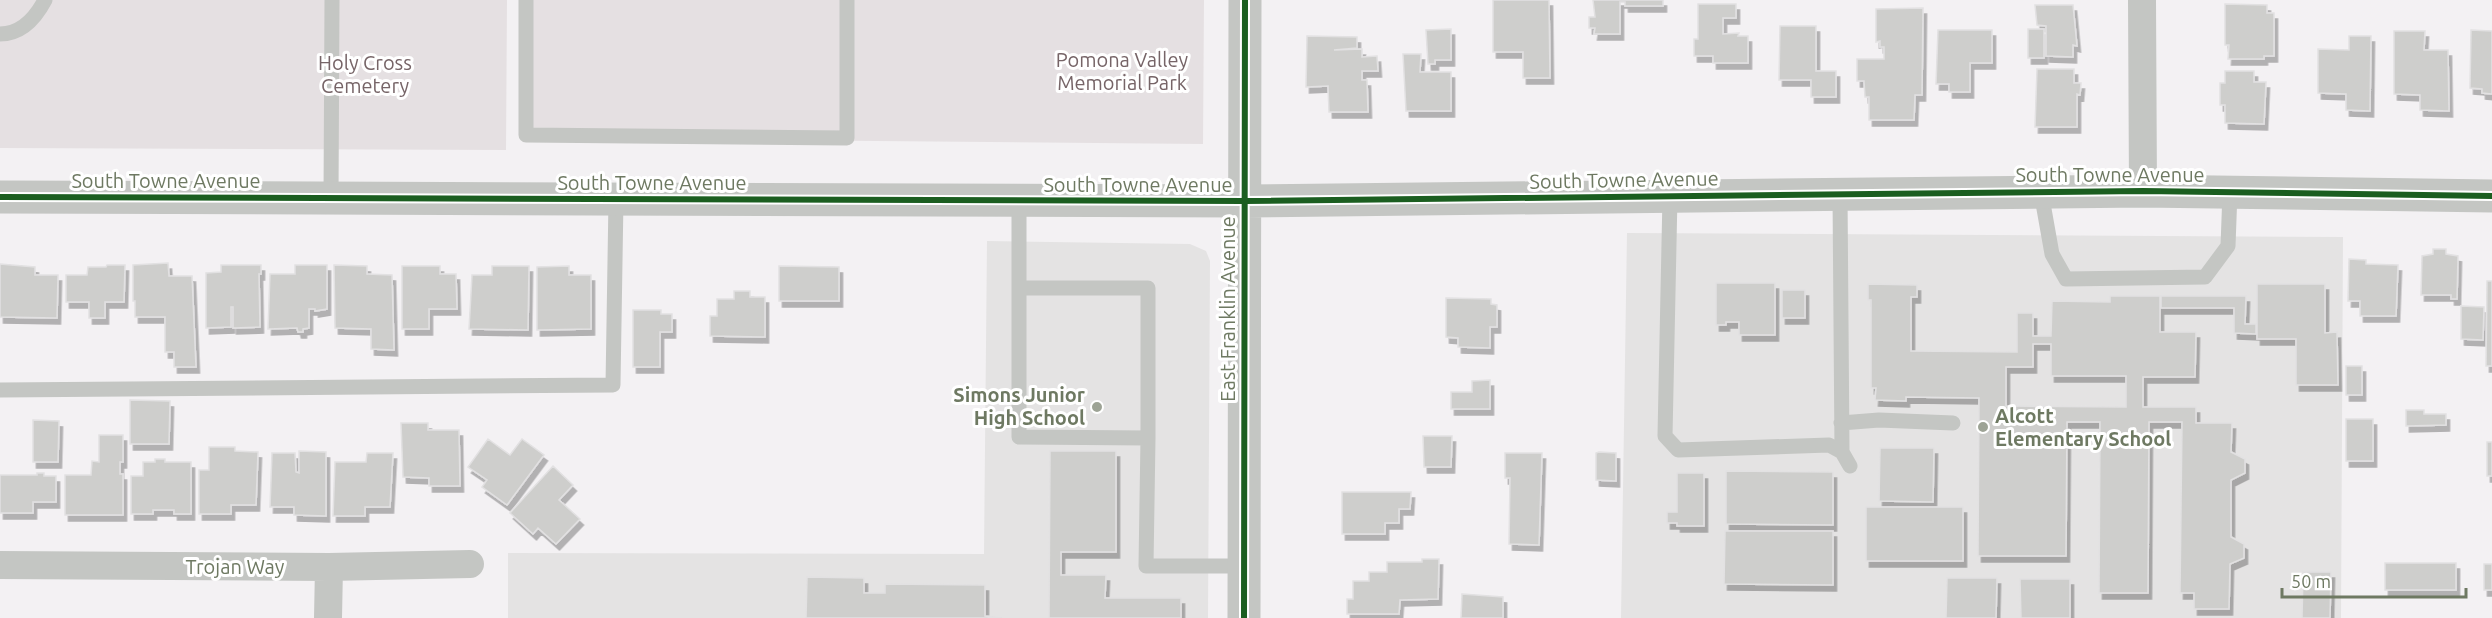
<svg xmlns="http://www.w3.org/2000/svg" width="2492" height="618" viewBox="0 0 2492 618" font-family="Ubuntu,sans-serif">
  <style>
    .built { fill: #e4e3e3 }
    .green { fill: #e5e0e2 }
    .building { fill: #cececc; stroke: #e2e1e2; stroke-width: 1.5; fill-rule: evenodd; filter: url(#shadow) }
    .lines { fill: none; stroke-linecap: round; stroke-linejoin: round }
    .service { stroke: #c4c6c3; stroke-width: 15 }
    .minor { stroke: #c4c6c3; stroke-width: 28 }
    .tertiary { stroke: #c4c6c3; stroke-width: 33 }
    .cycleway-casing { stroke: #fff; stroke-width: 10 }
    .cycleway { stroke: #1b5e20; stroke-width: 6 }
    .poi-dot { fill: #9da395; stroke: #fff; stroke-width: 2 }
    .labels { text-anchor: middle; stroke-width: 6; stroke-linejoin: round; paint-order: stroke }
    .park-label { font-size: 20px; fill: #766467; stroke: #fff }
    .street-label { font-size: 20px; fill: #6e7962; stroke: #fff }
    .poi-label { font-size: 20px; font-weight: bold; fill: #6e7962; stroke: #fff; text-anchor: end }
  </style>
  <defs>
    <filter id="shadow"><feDropShadow dx="3.5" dy="6" stdDeviation="0" flood-color="#0004"/></filter>
  </defs>
  <rect width="100%" height="100%" fill="#f3f1f3"/>
  <path class="built" d="M1627 233 2343 237 2341 618H1621Z
    M987 241 1190 244 1206 251 1210 261 1208 618H508V553L984 554Z"/>
  <path class="green" d="M0 0H507L506 150 0 148Z
    M522 0H1204L1203 144 522 138Z"/>
  <path class="building" d="M1493 0H1549L1550 78H1523V52H1493Z
    M1593 0H1663V6H1625V2H1620V34H1594L1595 28H1589V17H1595Z
    M1698 4H1736V18H1723V34L1739 33 1738 36H1748V63H1713V56H1694V39H1698Z
    M2225 4 2267 5V13H2274V56H2264V59H2228L2229 45H2225Z
    M2035 5H2073L2077 46 2073 45V57L2046 56V26L2037 25Z
    M1923 8 1922 95H1915L1914 120H1869V97H1865L1864 81H1857V59H1884V47H1880V41L1876 42V9Z
    M1780 26H1816V71H1836V97H1811V80H1779Z
    M1451 29V60H1435V64H1428L1426 30Z
    M2028 29H2044V58H2028Z
    M1938 30H1992V63H1970V92H1949V84H1936Z
    M2471 30 2492 31V94L2482 93V89L2470 88Z
    M2394 31H2425L2424 50H2448L2449 111 2420 110V95L2394 94Z
    M1307 36 1357 37V48L1334 50 1362 49V57L1377 56 1378 71H1362V80H1367L1368 112H1329L1328 86 1306 87Z
    M2349 36H2371L2370 111 2346 110V94L2318 93V49L2349 50Z
    M1403 54H1421L1420 72H1451V111H1406Z
    M2037 69H2074V83H2081L2080 95 2077 94V127H2035Z
    M2225 71H2254V82H2266L2264 124 2225 123V105H2220V83H2225Z
    M2433 249H2446V254L2458 256 2457 299H2451V295H2421L2422 256 2433 254Z
    M2349 259 2366 260V264L2398 265 2396 316H2360V301H2348Z
    M168 263 169 276H192L196 367H174V352H165V317H135V301H133V265Z
    M0 264 35 267V275H58L57 318 0 317Z
    M107 265H125L124 302H105V318H89V302H66V275H87L88 267H106Z
    M221 265H261V274H259L260 327 233 328V307H231V327L206 328V273L221 272Z
    M295 265H327V309L315 311V309H309V328L303 329V332H298L297 328 268 329 270 274H295Z
    M334 265 367 266V274L392 275 394 350 371 349V329L335 328Z
    M402 266H440V274H456L457 309H429V329H402Z
    M492 266H529L528 330 469 329 472 275H492Z
    M569 266V275H591V329L537 330V267Z
    M779 266 839 267V301H779Z
    M2487 281H2492V366H2486Z
    M1716 283H1775V335H1739V322H1726V325H1716Z
    M1868 284 1917 285V297H1911V351L2017 352V313H2033V336H2051L2052 301 2110 302V296H2160V332H2196L2195 377H2143V407H2196V423H2232L2231 452 2245 459V473L2231 480V537L2244 544V558L2230 564 2229 609H2194V593H2180L2182 422H2149L2148 593H2099L2100 422H2067L2066 556H1978L1979 398 1906 397V401L1875 400 1876 388H1871V300H1868ZM2033 344H2051V376H2126V407L2006 406V367H2033Z
    M2257 284H2325V333L2337 332 2338 385H2296V339H2257Z
    M1782 290H1805V318H1782Z
    M734 291H750V297H765V337L710 336V316H717V299H734Z
    M2161 296H2246L2245 324H2256V334L2234 333V308H2161Z
    M1446 298 1491 299V304L1497 305V327H1490V348L1458 347V338L1446 337Z
    M2461 306 2484 307 2483 340 2461 339Z
    M633 310H661V314H672V332H660V367H633Z
    M2346 366H2362V395H2346Z
    M1490 380V409H1451V392H1472V381Z
    M130 400 170 401 169 444H130Z
    M2406 410H2424V414H2446V425L2406 426Z
    M2346 419H2373V461H2346Z
    M33 420 59 421 58 462H33Z
    M401 423H428V430H459L460 486H429V478L403 477Z
    M99 435H123V462H120V474H123V515H65V475H91L92 461 99 462Z
    M1423 436H1452L1451 467H1424Z
    M488 439 510 455 522 439 544 455 507 505 482 487 487 480 468 467Z
    M2487 442H2492V476H2487Z
    M209 447H235V451L258 452 256 505H231V514H199V470H209Z
    M1880 448H1934L1933 502 1879 501Z
    M299 451 326 452V516L294 515V507H270L272 453H295L296 472 299 473Z
    M1050 451H1116V552H1061V575H1106L1105 598H1181V618H1049Z
    M1599 452 1616 453V481L1596 480V453Z
    M367 453H393L390 507H365V516H333L335 462H366Z
    M1505 453H1542L1539 545 1509 544 1510 478H1505Z
    M155 459H165V462H191V514H174V510H153V514H131V476H143V462H155Z
    M553 466 573 485 559 500 580 519 556 544 538 528 533 534 510 513Z
    M1726 471 1833 472V525L1726 524Z
    M37 473H44V476H56V502H33V513H0V475H37Z
    M1677 473H1704V526H1677V523H1667V512H1677Z
    M1342 492H1411L1410 509H1399V523H1385V534H1342Z
    M1866 507H1963V561H1866Z
    M1725 531H1833V585L1724 584Z
    M1422 559H1439L1438 599 1400 600 1399 614H1347V599H1353V581H1369V572H1387V562H1422Z
    M2385 563H2456V590H2385Z
    M2484 564H2492V590H2484Z
    M2303 572H2331L2330 618H2302Z
    M807 577 864 578V593H885V584L985 585V616L1002 618H806Z
    M1947 578H1997L1996 618H1946Z
    M2020 579H2070V618H2021Z
    M1462 594 1503 597V618H1461Z"/>
  <g class="lines">
    <path class="service" d="M526 0V135L847 138V0
      M0 34C22 34 36 17 45 0
      M2041 192 2052 254 2066 279 2205 277 2228 246 2230 192
      M1840 194 1842 452
      M1670 196 1665 436 1678 450 1829 445 1842 452 1850 466
      M331 198 332 0
      M1019 201V437L1148 438 1146 566H1244
      M1020 288H1148V438
      M0 390 613 385 616 199
      M1841 423 1879 420 1953 423"/>
    <path class="minor" d="M2142 0 2143 191
      M0 565 329 567 470 564
      M328 618 329 567"/>
    <path class="tertiary" d="M0 197 1245 201 2143 191 2492 196
      M1244 618 1245 0"/>
    <g class="cycleway-casing">
      <path id="cycleway" d="M0 197 1245 201 2143 191 2492 196
        M1244 618 1245 0"/>
    </g>
    <use href="#cycleway" class="cycleway"/>
  </g>
  <g class="poi-dot">
    <circle cx="1097" cy="407" r="6"/>
    <circle cx="1983" cy="427" r="6"/>
  </g>
  <g class="labels">
    <g class="park-label">
      <text x="1122" y="67">Pomona Valley<tspan x="1122" dy="23">Memorial Park</tspan></text>
      <text x="365" y="70">Holy Cross<tspan x="365" dy="23">Cemetery</tspan></text>
    </g>
    <g class="street-label">
      <text x="2110" y="182">South Towne Avenue</text>
      <text transform="translate(1624 180) rotate(-1)" y="7">South Towne Avenue</text>
      <text x="166" y="188">South Towne Avenue</text>
      <text x="652" y="190">South Towne Avenue</text>
      <text x="1138" y="192">South Towne Avenue</text>
      <text transform="translate(1228 309) rotate(-90)" y="7">East Franklin Avenue</text>
      <text x="235" y="574">Trojan Way</text>
    </g>
    <g class="poi-label">
      <text x="1085" y="402">Simons Junior<tspan x="1085" dy="23">High School</tspan></text>
      <text x="1995" y="423" text-anchor="start">Alcott<tspan x="1995" dy="23">Elementary School</tspan></text>
    </g>
  </g>
  <path d="M2282 588v9h184v-9" fill="none" stroke="#6e7962" stroke-width="3"/>
  <text x="2291" y="588" font-size="18" fill="#6e7962" stroke="#ffffff" stroke-width="4.5" paint-order="stroke">50 m</text>
</svg>
